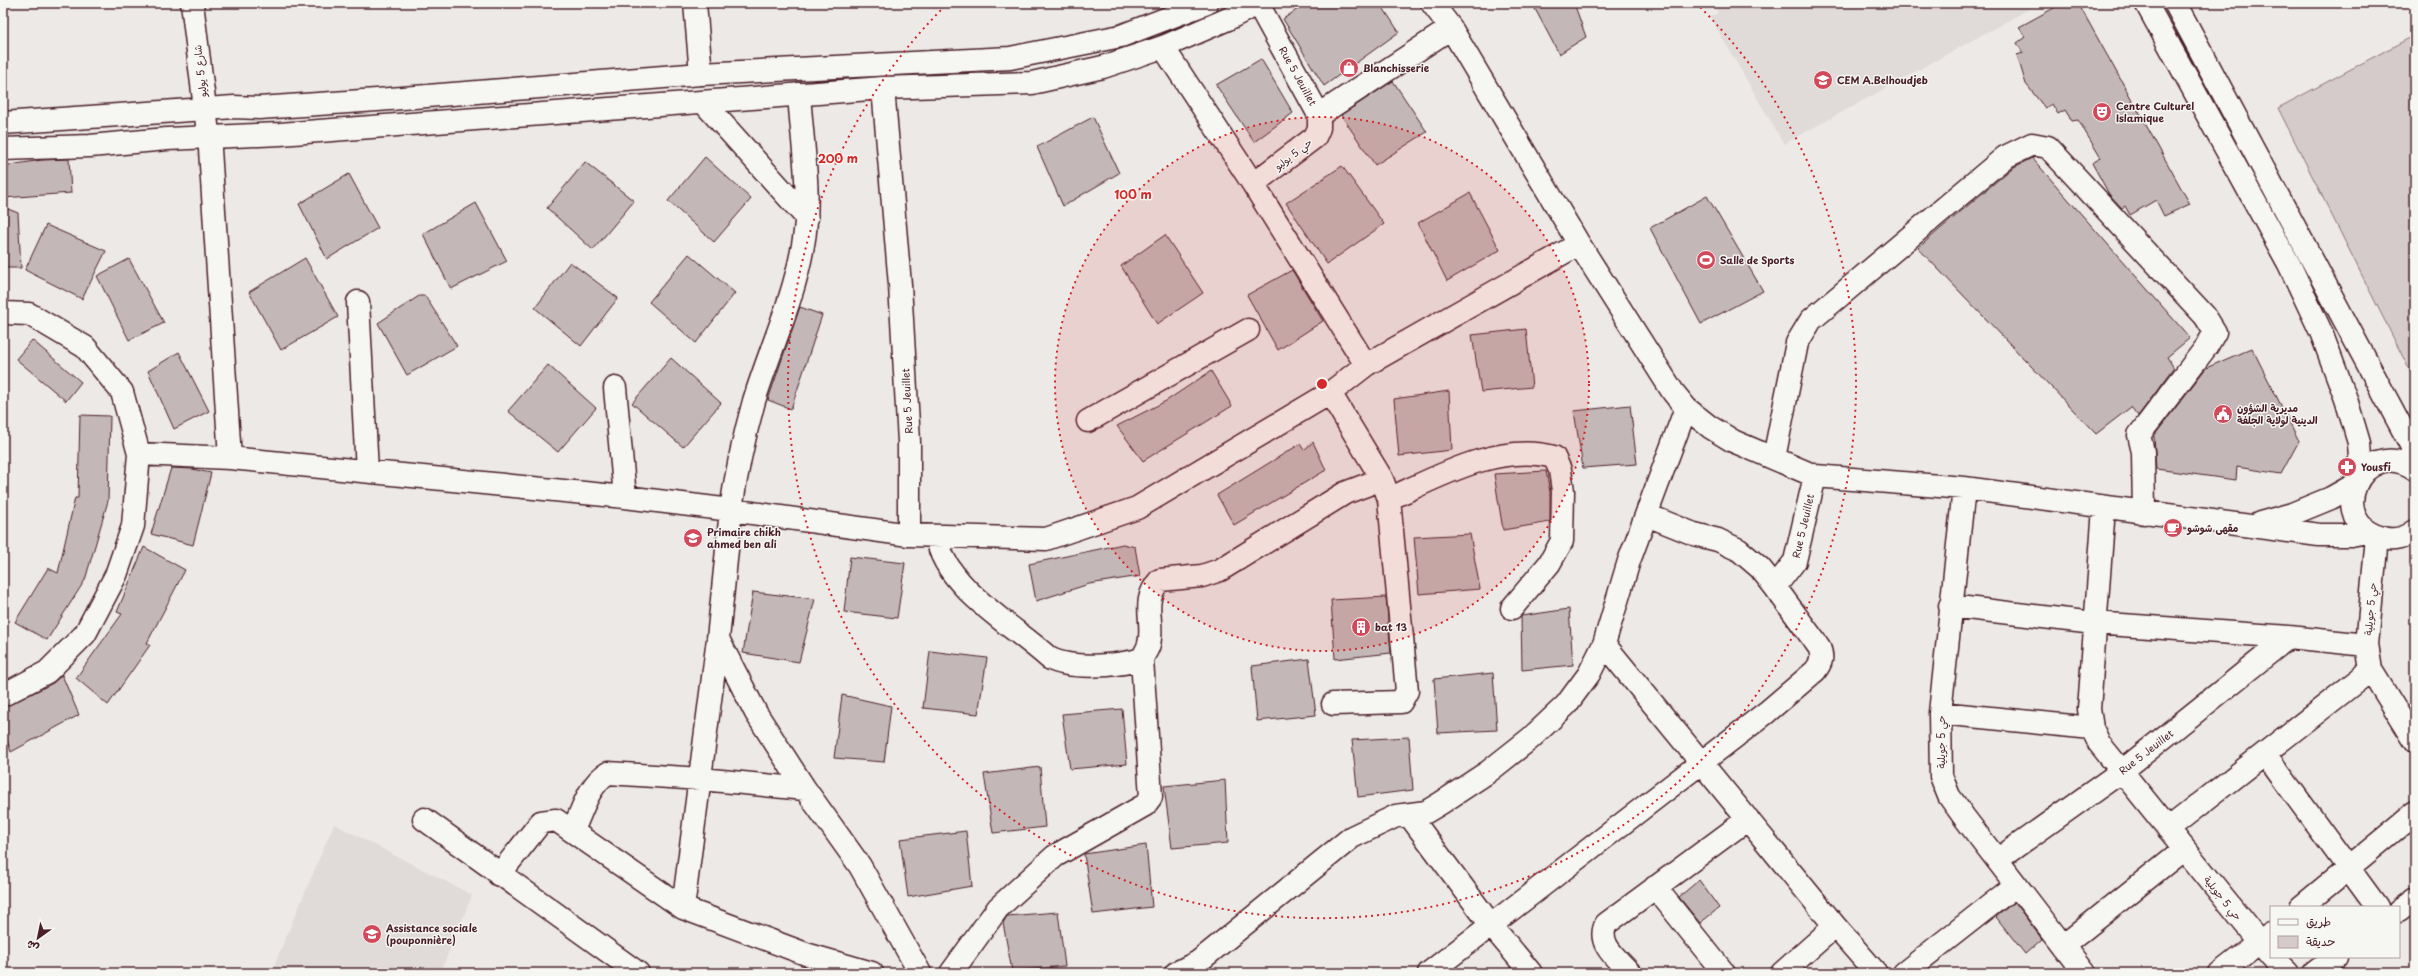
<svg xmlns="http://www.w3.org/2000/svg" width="2418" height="976" viewBox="0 0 2418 976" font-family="'Playpen Sans','Playpen Sans Arabic',sans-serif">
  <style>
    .built { fill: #e0dad8 }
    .green { fill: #d4cbca; stroke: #8f757a }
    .building { fill: #c4b7b7; stroke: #4a1f2b }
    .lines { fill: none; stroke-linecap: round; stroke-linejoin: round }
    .minor-casing { stroke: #4a1f2b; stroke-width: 25 }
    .major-casing { stroke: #4a1f2b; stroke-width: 25 }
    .minor { stroke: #f6f6f2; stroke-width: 22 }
    .major { stroke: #f6f6f2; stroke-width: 22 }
    .ring { fill: none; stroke: #d62828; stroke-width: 2; stroke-dasharray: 2 4 }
    .labels { text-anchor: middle; stroke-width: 3; stroke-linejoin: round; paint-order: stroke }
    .poi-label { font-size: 10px; font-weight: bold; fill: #4a1f2b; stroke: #f6f6f2; text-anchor: start }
    .street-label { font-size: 10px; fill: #4a1f2b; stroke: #f6f6f2 }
    .centre { fill: #d62828; stroke: #f6f6f2; stroke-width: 2 }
    .ring-label { font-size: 12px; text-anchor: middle; font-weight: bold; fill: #d62828; stroke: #f6f6f2; stroke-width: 3; stroke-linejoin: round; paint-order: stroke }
  </style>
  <rect width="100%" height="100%" fill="#ece9e6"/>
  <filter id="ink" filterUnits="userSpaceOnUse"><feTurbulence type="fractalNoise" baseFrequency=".025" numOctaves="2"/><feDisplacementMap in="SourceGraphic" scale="8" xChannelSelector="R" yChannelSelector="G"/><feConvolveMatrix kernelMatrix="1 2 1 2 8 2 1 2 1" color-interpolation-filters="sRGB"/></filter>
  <g filter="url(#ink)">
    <path class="built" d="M1713 3H2040L1784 144 1710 17 1718 13Z
      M334 824 472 895 440 973H271Z"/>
    <path class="green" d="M2415 35V381L2278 108Z"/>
    <path class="building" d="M1307 3H1380L1399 32 1324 86 1283 19Z
      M1532 3H1574L1586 37 1559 54Z
      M2063 3H2078L2190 204 2164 216 2156 200 2130 215 2125 206 2122 208 2109 194 2092 163 2101 158 2078 120 2072 121 2065 110 2058 114 2052 104 2045 108 2026 84 2017 55 2023 53 2017 43 2025 37 2019 27Z
      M1261 59 1293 113 1254 142 1216 85Z
      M1393 81 1427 132 1375 165 1341 115Z
      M1093 117 1119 173 1063 206 1037 147Z
      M705 157 751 199 714 242 668 201Z
      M2032 158 2190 338 2167 357 2174 368 2138 416 2131 407 2096 434 1918 248 2012 168Z
      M69 159 71 193 3 198V166L42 160Z
      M585 162 634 201 593 250 547 208Z
      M1342 166 1384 224 1327 264 1286 203Z
      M349 174 378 228 327 259 299 204Z
      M1470 193 1500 250 1447 281 1418 223Z
      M1707 196 1763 291 1701 324 1650 228Z
      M476 203 507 261 451 289 423 234Z
      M3 207 18 213 21 268H3Z
      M46 225 106 251 82 299 25 270Z
      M1165 235 1203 293 1157 324 1121 266Z
      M689 254 735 293 696 343 649 302Z
      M305 258 338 317 281 350 249 292Z
      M129 259 164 323 129 340 97 276Z
      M570 262 618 298 581 346 535 308Z
      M1292 270 1323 321 1278 350 1247 295Z
      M419 296H425L457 346 407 375 378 323Z
      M800 307 822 315 791 409 768 400Z
      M1526 329 1532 387 1481 392 1472 335Z
      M32 340 81 382 66 401 16 359Z
      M2252 348 2299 441 2281 474 2237 467 2236 480 2156 469 2154 436 2206 368Z
      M179 352 209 411 174 429 148 371Z
      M671 358 721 403 683 447 632 403Z
      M548 365 596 408 558 452 508 411Z
      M1211 371 1232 406 1143 461 1117 426 1166 401Z
      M1449 391 1452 450 1399 456 1394 399Z
      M1630 405 1637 464 1583 468 1574 411Z
      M80 415 110 416 108 501 85 580 47 640 15 622 48 568 58 573 75 498H78Z
      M1313 442 1326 470 1234 525 1217 495 1300 444 1304 450Z
      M171 468 192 469 211 473 193 545 151 534Z
      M1546 471 1550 492V522L1503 530 1494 474Z
      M1470 534 1480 589 1419 594 1414 537Z
      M1123 544 1135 547 1140 576 1089 584 1036 601 1029 564Z
      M144 547 185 570 147 643 150 645 108 705 76 678 122 614 117 612Z
      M850 557 905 563 897 618 844 612Z
      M753 592 815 599 799 662 743 653Z
      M1386 597 1391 653 1335 659 1331 600Z
      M1569 609 1573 665 1522 670 1521 616Z
      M930 651 987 658 978 714 923 708Z
      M1309 659 1316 715 1257 721 1252 666Z
      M1493 673 1497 730 1438 733 1434 679Z
      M62 675 79 715 11 752 3 728V708L53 683Z
      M842 695 891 706 884 762 834 758Z
      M1122 709 1127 764 1070 769 1062 714Z
      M1409 737 1413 790 1358 797 1352 740Z
      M1040 767 1045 827 993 833 984 774Z
      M1225 780 1228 843 1172 848 1164 786Z
      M966 831 972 886 908 897 900 839Z
      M1146 845 1152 907 1093 914 1084 854Z
      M1699 880 1719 908 1700 923 1679 897Z
      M2014 902 2042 939 2025 954 1996 917Z
      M1058 912 1065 966 1012 971 1003 923 1007 916Z"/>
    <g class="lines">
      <g class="minor-casing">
        <path id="minor" d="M192 3 210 149 230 458
          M695 3 701 74
          M1432 3 1451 28 1579 244 1673 392 1686 408 1710 427 1733 441 1815 476 1964 488 2319 535H2351L2367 532
          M1258 4 1319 115
          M1163 47 1253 184 1366 365
          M883 88 900 285 909 442V535
          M799 94C802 142 812 198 803 245 794 299 770 349 754 401 744 437 736 473 731 510L909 535 1046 539 1137 508 1330 393 1366 365 1579 244
          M704 103 807 218
          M1319 115 1451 28
          M1253 184 1315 137 1319 128V115
          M358 302 367 471
          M3 313 29 314 85 347 122 392 139 454 133 526 116 575 85 634 47 672 3 695
          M615 388 625 497
          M1330 393 1382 479 1389 499 1407 691 1401 702 1333 704
          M1088 421 1248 330
          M139 454 230 458 625 497 731 510 718 639 683 908
          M1774 458 1797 343 1811 320 2005 157 2032 144 2048 147 2205 316 2215 332 2207 346 2139 435 2143 452 2144 513
          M1964 488 1940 713 1941 776 1949 796 1964 817 2084 973
          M1389 499C1437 477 1499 442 1554 457L1560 470 1563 491 1562 541 1549 564 1512 608
          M2104 508 2089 709 2092 728 2099 743 2271 956
          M1647 515 1694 534 1718 540 1739 550 1760 568 1775 587 1795 561 1815 476
          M2260 523 2292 514 2331 498 2354 485
          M937 537C943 586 1014 626 1049 658 1071 670 1118 666 1142 659 1144 654 1148 649 1149 644 1155 621 1140 602 1160 580L1202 576 1220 570 1345 493 1382 479
          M2377 537 2367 645 2371 670 2415 741
          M1950 606 2094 623 2289 637 2367 645
          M718 639 756 713 805 789 860 866 920 973
          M1604 644 1835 926 1876 973
          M1940 713 2092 728
          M2265 754 2377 907
          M1409 815 1491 925 1531 973
          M424 819 638 973
          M2168 829 2371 670
          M573 830C582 811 589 784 608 773L701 779 805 789
          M1997 860 2122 771 2289 637
          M499 875 541 822 556 820 683 908 806 954 872 973
          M1655 887 1724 973
          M2301 907 2415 813
          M2399 911 2415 899
          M2063 946 2184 849
          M2272 957 2288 973
          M951 973 998 908 1055 856 1145 805 1151 797 1142 659
          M1176 973 1198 962 1352 837 1396 816 1426 812 1441 803 1488 772 1531 738 1566 705 1589 674 1604 644 1629 561 1686 408
          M1429 973 1767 712 1815 671C1822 662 1823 657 1819 647L1775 587
          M1630 973C1618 959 1596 944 1606 924L1748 819
          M1782 973 1835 926
          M1904 973 2016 885
          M2220 973 2271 933
          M2315 973 2336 957"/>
      </g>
      <g class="major-casing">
        <path id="major" d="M2146 3 2289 264 2321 332 2346 399 2359 443 2361 475
          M2175 3 2411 445 2415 462
          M3 123 234 107 259 108 377 100 701 74 1010 58 1121 36 1207 3
          M3 149 90 146 167 139 280 134 883 88 1032 83 1103 67 1163 47 1228 19 1259 3
          M2415 469C2360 433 2323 524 2383 538 2394 541 2406 538 2415 531"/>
      </g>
      <use href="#minor" class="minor"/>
      <use href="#major" class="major"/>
    </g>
  </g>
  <circle cx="1322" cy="384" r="267" fill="#d62828" fill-opacity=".12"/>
  <g class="ring">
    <circle cx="1322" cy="384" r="267"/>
    <path d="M1696 3A534 534 0 1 1 948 3"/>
  </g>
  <defs>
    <g id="shop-disc" transform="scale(1)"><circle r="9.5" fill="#d1495b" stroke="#f6f6f2"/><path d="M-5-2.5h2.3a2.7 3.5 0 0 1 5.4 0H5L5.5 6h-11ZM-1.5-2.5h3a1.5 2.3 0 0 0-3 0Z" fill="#fff"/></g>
    <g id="school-disc" transform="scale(1)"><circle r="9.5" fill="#d1495b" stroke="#f6f6f2"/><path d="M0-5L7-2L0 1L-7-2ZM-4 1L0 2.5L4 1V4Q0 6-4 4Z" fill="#fff"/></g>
    <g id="theatre-disc" transform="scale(1)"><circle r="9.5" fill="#d1495b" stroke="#f6f6f2"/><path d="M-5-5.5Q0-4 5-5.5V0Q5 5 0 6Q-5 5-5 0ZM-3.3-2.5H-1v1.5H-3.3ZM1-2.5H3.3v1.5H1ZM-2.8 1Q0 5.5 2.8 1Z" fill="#fff"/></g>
    <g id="stadium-disc" transform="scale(1)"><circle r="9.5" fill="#d1495b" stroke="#f6f6f2"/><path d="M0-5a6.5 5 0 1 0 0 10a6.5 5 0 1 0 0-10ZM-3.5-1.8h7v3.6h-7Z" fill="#fff"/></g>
    <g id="civic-disc" transform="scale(1)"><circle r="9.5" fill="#d1495b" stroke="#f6f6f2"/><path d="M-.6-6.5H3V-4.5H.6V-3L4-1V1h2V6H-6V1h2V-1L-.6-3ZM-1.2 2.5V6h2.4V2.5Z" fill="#fff"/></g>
    <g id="pharmacy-disc" transform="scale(1)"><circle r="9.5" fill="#d1495b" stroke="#f6f6f2"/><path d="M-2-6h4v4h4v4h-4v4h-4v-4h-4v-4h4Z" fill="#fff"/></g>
    <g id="cafe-disc" transform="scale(1)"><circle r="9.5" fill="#d1495b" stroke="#f6f6f2"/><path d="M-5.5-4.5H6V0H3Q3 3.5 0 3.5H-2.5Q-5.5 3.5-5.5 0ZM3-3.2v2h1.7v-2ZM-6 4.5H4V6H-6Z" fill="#fff"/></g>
    <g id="building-disc" transform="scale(1)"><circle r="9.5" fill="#d1495b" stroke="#f6f6f2"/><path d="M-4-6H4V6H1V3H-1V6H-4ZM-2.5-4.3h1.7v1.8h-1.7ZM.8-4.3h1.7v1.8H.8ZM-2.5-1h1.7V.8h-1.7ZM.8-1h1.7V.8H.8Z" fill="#fff"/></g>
  </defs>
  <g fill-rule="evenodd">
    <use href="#shop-disc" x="1349" y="68"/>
    <use href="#school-disc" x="1823" y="80"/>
    <use href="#theatre-disc" x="2102" y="112"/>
    <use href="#stadium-disc" x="1706" y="260"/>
    <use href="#civic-disc" x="2223" y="414"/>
    <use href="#pharmacy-disc" x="2347" y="467"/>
    <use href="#cafe-disc" x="2173" y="528"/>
    <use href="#school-disc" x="693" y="538"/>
    <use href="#building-disc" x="1361" y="627"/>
    <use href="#school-disc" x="372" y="934"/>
  </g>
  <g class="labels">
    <g class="poi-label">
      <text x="1363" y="72">Blanchisserie</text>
      <text x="1837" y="84">CEM A.Belhoudjeb</text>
      <text x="2116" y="110">Centre Culturel<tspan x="2116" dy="12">Islamique</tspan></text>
      <text x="1720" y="264">Salle de Sports</text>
      <text x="2237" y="412">مديرية الشؤون<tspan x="2237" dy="12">الدينية لولاية الجلفة</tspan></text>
      <text x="2361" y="471">Yousfi</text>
      <text x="2187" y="532">مقهى شوشو</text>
      <text x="707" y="536">Primaire chikh<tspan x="707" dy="12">ahmed ben ali</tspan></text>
      <text x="1375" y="631">bat 13</text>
      <text x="386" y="932">Assistance sociale<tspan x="386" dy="12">(pouponnière)</tspan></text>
    </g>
    <g class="street-label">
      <text transform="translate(200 71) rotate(-96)" y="4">شارع 5 يوليو</text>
      <text transform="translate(1298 76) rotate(61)" y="4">Rue 5 Jeuillet</text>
      <text transform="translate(1293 154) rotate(-38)" y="4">حي 5 يوليو</text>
      <text transform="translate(907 401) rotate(-93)" y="4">Rue 5 Jeuillet</text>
      <text transform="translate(1803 526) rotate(-77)" y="4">Rue 5 Jeuillet</text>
      <text transform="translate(2370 609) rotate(-85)" y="4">حي 5 جويلية</text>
      <text transform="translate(1941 742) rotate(-90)" y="4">حي 5 جويلية</text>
      <text transform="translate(2146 752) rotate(-38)" y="4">Rue 5 Jeuillet</text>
      <text transform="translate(2223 898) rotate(51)" y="4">حي 5 جويلية</text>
    </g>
  </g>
  <circle cx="1322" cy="384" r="6" class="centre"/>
  <g class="ring-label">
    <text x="838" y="163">200 m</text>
    <text x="1133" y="199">100 m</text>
  </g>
  <rect width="2418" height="976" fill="none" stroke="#f6f6f2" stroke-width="16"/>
  <rect x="8" y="8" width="2402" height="960" fill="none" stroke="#4a1f2b" stroke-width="1.5" filter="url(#ink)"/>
  <rect x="2270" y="906" width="130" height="52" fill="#f6f6f2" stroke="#b1a0a2"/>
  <rect x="2278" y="919" width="20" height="6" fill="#f6f6f2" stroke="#b1a0a2"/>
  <text x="2306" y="926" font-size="12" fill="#4a1f2b">طريق</text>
  <rect x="2278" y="936" width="20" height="12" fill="#d4cbca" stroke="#b1a0a2"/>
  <text x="2306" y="946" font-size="12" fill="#4a1f2b">حديقة</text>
  <g transform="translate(38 938) rotate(213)" stroke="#f6f6f2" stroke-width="3" paint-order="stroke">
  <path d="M0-3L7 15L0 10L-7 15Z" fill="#4a1f2b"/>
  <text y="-6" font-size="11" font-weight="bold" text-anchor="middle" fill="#4a1f2b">ش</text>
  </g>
</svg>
